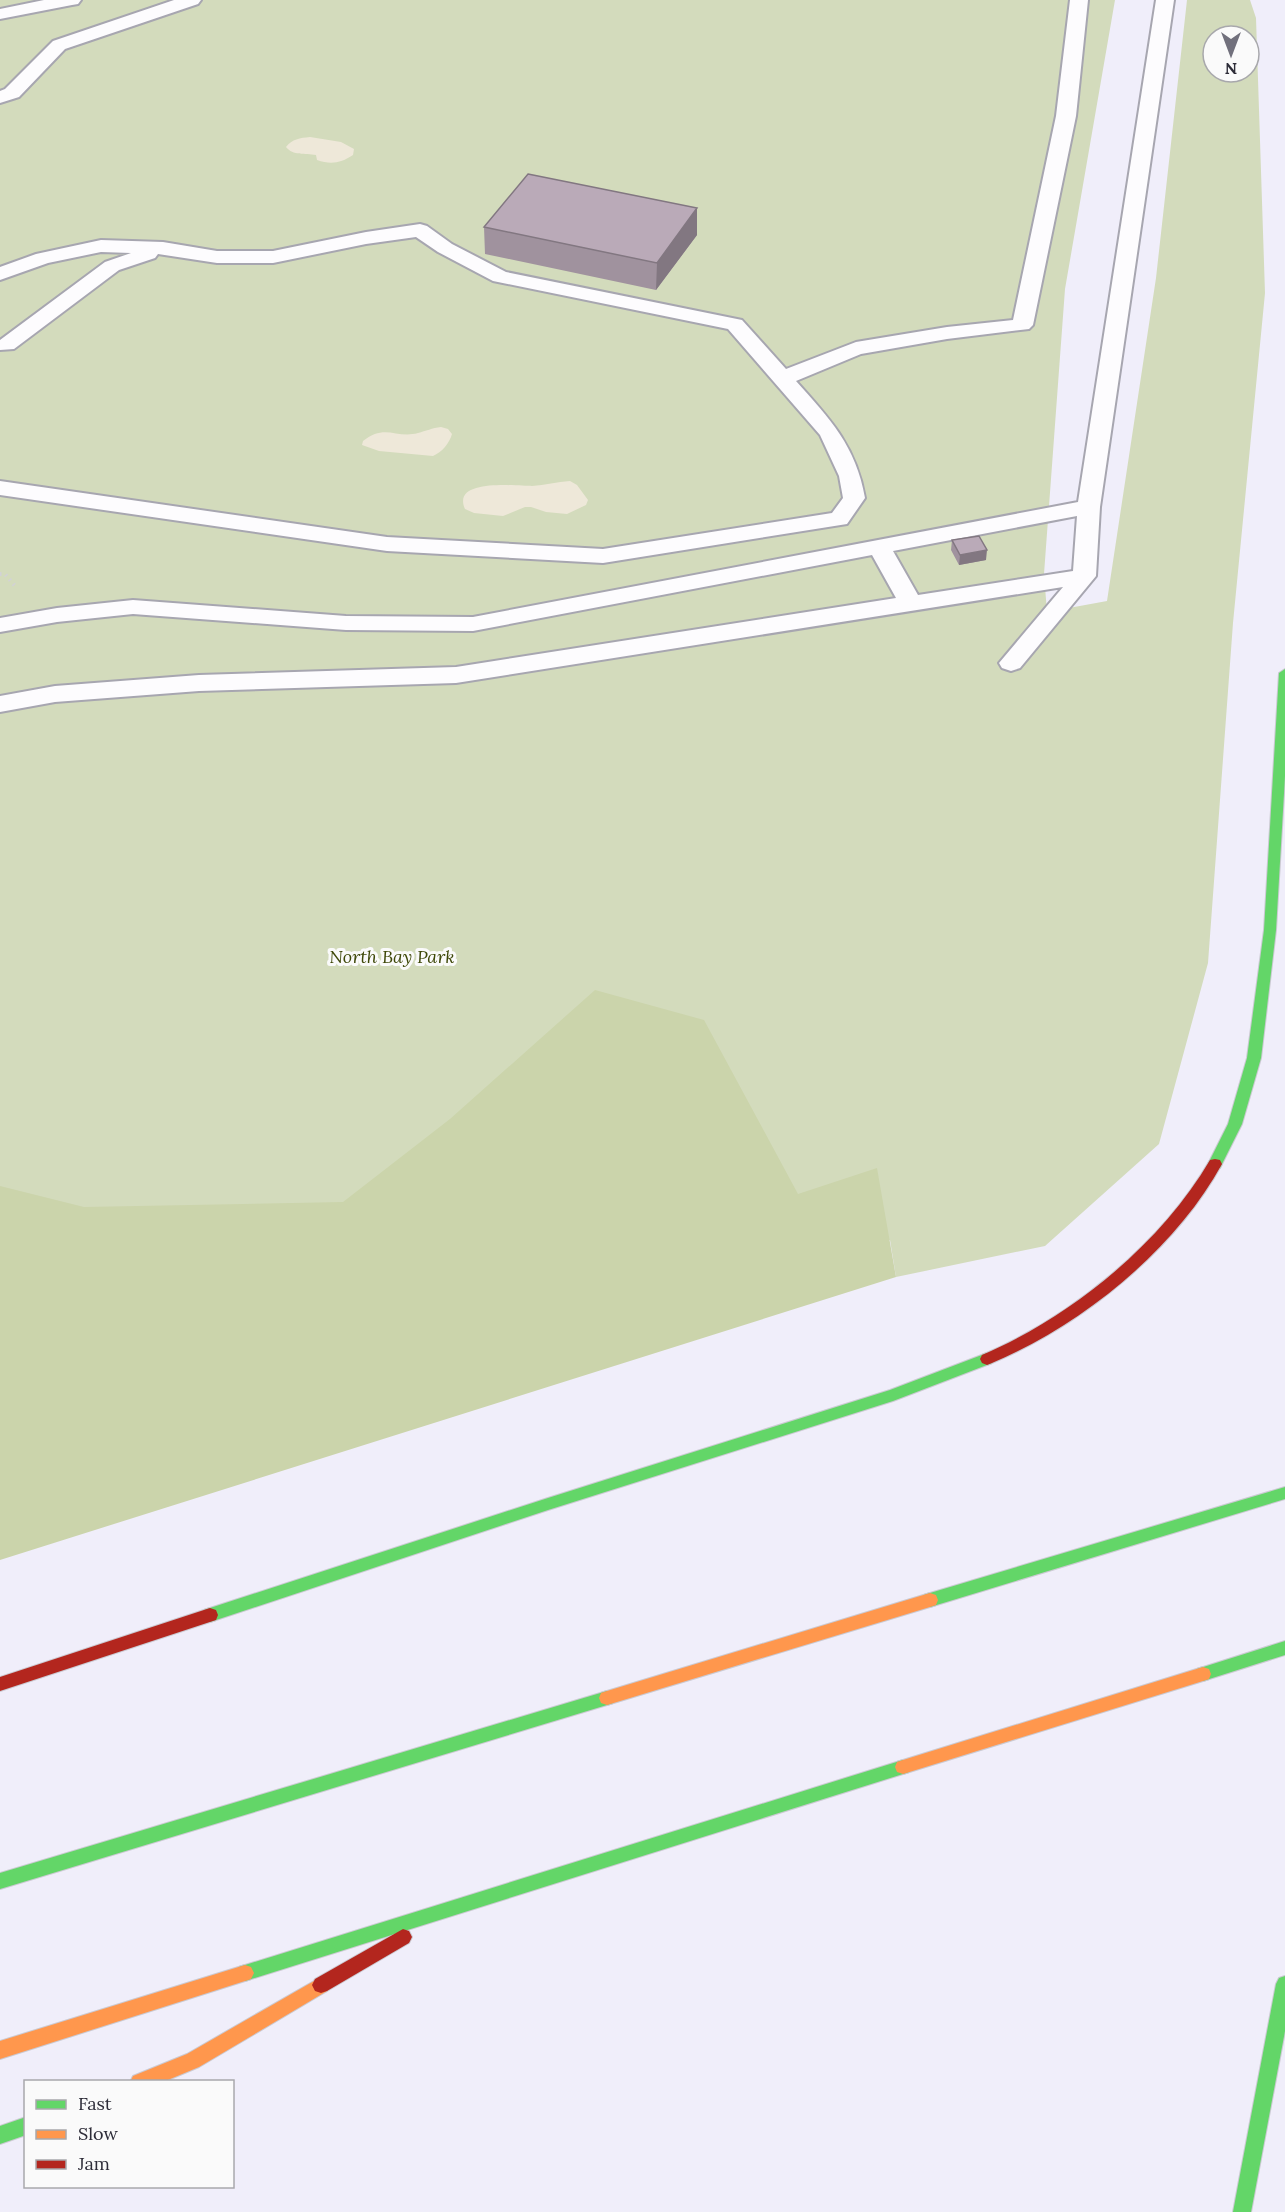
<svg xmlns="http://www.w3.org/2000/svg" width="1285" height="2212" viewBox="0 0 1285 2212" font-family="Lora,serif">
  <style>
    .green { fill: #d3dbbc; fill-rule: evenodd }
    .forest { fill: #cbd4ab }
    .sand { fill: #eee8d9 }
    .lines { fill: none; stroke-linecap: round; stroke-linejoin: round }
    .lane-casing { stroke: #a7a6b0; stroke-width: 4 }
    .fast-casing { stroke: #cbcad2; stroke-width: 2 }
    .slow-casing { stroke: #cbcad2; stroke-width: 2 }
    .jam-casing { stroke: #cbcad2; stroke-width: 2 }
    .path { stroke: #d2d2d6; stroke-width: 4; stroke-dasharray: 1.5 4.5; stroke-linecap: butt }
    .lane { fill: #fdfcfe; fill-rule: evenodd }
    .fast { fill: #63d668; fill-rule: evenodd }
    .slow { fill: #ff974d; fill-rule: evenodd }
    .jam { fill: #b3261e; fill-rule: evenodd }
    .wall { fill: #a0929e }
    .shaded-wall { fill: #827781 }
    .building { fill: #baaab8; stroke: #827781; stroke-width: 1.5 }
    .labels { text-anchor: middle; stroke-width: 6; stroke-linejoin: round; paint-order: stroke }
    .park-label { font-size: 18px; font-style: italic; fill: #3d4707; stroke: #fafafa }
  </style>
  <rect width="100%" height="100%" fill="#f0eefa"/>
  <path class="green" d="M0 0H1115L1065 289 1044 574 1047 612 1107 601 1156 278 1187 0H1250L1256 18 1265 293 1233 623 1208 963 1159 1144 1045 1246 896 1277 890 1240 0 1453ZM1213 36H1249V72H1213Z"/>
  <path class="forest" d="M595 990 704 1020 798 1194 877 1168 896 1277 0 1560V1186L84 1207 343 1202 450 1119Z"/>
  <path class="sand" d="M310 137 341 142 354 149 353 155C341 163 331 165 317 160L316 155C305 153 293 156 286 147 292 139 300 138 310 137Z
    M441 427 448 429 452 434C449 444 442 452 433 456L379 451 362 445 363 441C385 423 396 439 418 433 426 431 432 428 441 427Z
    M570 481 577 485 588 500 586 505 567 514 546 512 531 507H525L503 516 474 513 465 509C451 478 517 486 532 486 545 485 557 482 570 481Z"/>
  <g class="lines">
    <g class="lane-casing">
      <path id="lane" d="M44 0H81L78 4 72 5 0 19V9Z
        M174 0H201L198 4 65 49 19 97 0 103V91L5 89 53 41Z
        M1070 0H1088L1076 116 1033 325 1029 329 947 339 861 354 796 381C830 419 856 446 865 498L847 524 603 563 387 551 0 495V481L387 537 603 549 832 513 843 498 839 476 820 435 728 329 493 281 438 252 416 237 366 244 273 263H217L158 254 155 258 119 270 14 349 0 350V340L105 262 131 253 101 252 48 263 0 280V267L36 254 101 240 163 242 217 251H273L366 232 420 224 427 226 452 244 506 272 742 320 786 369 856 342 947 327 1013 320 1056 116Z
        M1156 0H1174L1100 507 1096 576 1020 668 1011 671 1002 668 999 663 1063 587 456 683 199 691 55 702 0 712V696L55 686 199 675 456 667 896 598 872 555 473 631 346 630 133 614 57 622 0 632V618L57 608 133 600 346 616 473 617 1078 502ZM1077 516 1073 571 918 595 893 551Z"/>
    </g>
    <g class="fast-casing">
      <path id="fast" d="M1285 669V776L1276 930 1261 1058 1242 1124 1220 1168H1210L1208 1164 1228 1124 1247 1058 1264 930 1279 673Z
        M987 1353 992 1355 994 1359 992 1363 893 1401 548 1510 210 1622 204 1620 202 1615 204 1610 210 1608 548 1498 890 1390Z
        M1285 1487V1499L930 1607 924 1605 922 1600 924 1595 930 1593Z
        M1285 1641V1655L1203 1681 1197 1679 1195 1674 1197 1669Z
        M607 1691 613 1693 615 1698 613 1703 607 1705 0 1889V1873Z
        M903 1760 909 1762 911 1767 909 1772 903 1774 245 1981 239 1979 236 1973 239 1967 245 1965Z
        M1285 1976V2031L1251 2212H1233L1276 1984 1279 1978Z
        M26 2117V2135L0 2144V2126Z"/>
    </g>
    <g class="slow-casing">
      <path id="slow" d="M930 1593 936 1595 938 1600 936 1605 930 1607 607 1705 601 1703 599 1698 601 1693 607 1691Z
        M1203 1667 1209 1669 1211 1674 1209 1679 1203 1681 903 1774 897 1772 895 1767 897 1762 903 1760Z
        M245 1965 251 1967 254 1973 251 1979 245 1981 0 2059V2041Z
        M321 1977 327 1979 330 1985 327 1991 199 2067 163 2082H130L133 2076 187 2054Z"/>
    </g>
    <g class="jam-casing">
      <path id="jam" d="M1215 1159 1220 1160 1222 1164C1175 1250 1082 1325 992 1363L987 1365 982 1363 980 1359 982 1355C1071 1317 1161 1244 1210 1160Z
        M210 1608 216 1610 218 1615 216 1620 0 1691V1677Z
        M403 1929 409 1931 412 1937 409 1943 327 1991 321 1993 315 1991 312 1985 315 1979Z"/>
    </g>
    <path class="path" d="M0 574H5L15 586"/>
    <use href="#lane" class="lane"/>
    <use href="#fast" class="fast"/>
    <use href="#slow" class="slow"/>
    <use href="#jam" class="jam"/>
  </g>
  <path class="wall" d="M697 208V235L656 290 485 254 484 227Z
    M952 540 986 560 959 565 951 550Z"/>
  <path class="shaded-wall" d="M697 208V235L656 290 657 263Z
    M987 550 986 560 959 565 960 555Z"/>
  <path class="building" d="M528 174 697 208 657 263 484 227Z
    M979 536 987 550 960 555 952 540Z"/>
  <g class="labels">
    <g class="park-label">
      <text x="392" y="963">North Bay Park</text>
    </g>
  </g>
  <rect x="24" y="2080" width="210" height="108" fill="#fafafa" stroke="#a8a8ac" stroke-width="1.5"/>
  <rect x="36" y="2100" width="30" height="9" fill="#63d668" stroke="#a8a8ac" stroke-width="1.5"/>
  <text x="78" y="2110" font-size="18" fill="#2d2c38">Fast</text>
  <rect x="36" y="2130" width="30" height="9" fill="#ff974d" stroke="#a8a8ac" stroke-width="1.5"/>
  <text x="78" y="2140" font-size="18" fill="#2d2c38">Slow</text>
  <rect x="36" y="2160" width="30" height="9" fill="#b3261e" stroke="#a8a8ac" stroke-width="1.5"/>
  <text x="78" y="2170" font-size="18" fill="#2d2c38">Jam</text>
  <g transform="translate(1231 54) rotate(180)"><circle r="28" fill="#fafafa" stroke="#a8a8ac" stroke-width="1.5"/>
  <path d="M0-4.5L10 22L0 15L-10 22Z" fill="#71707c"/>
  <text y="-9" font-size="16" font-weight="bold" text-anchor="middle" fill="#2d2c38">N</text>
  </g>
</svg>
